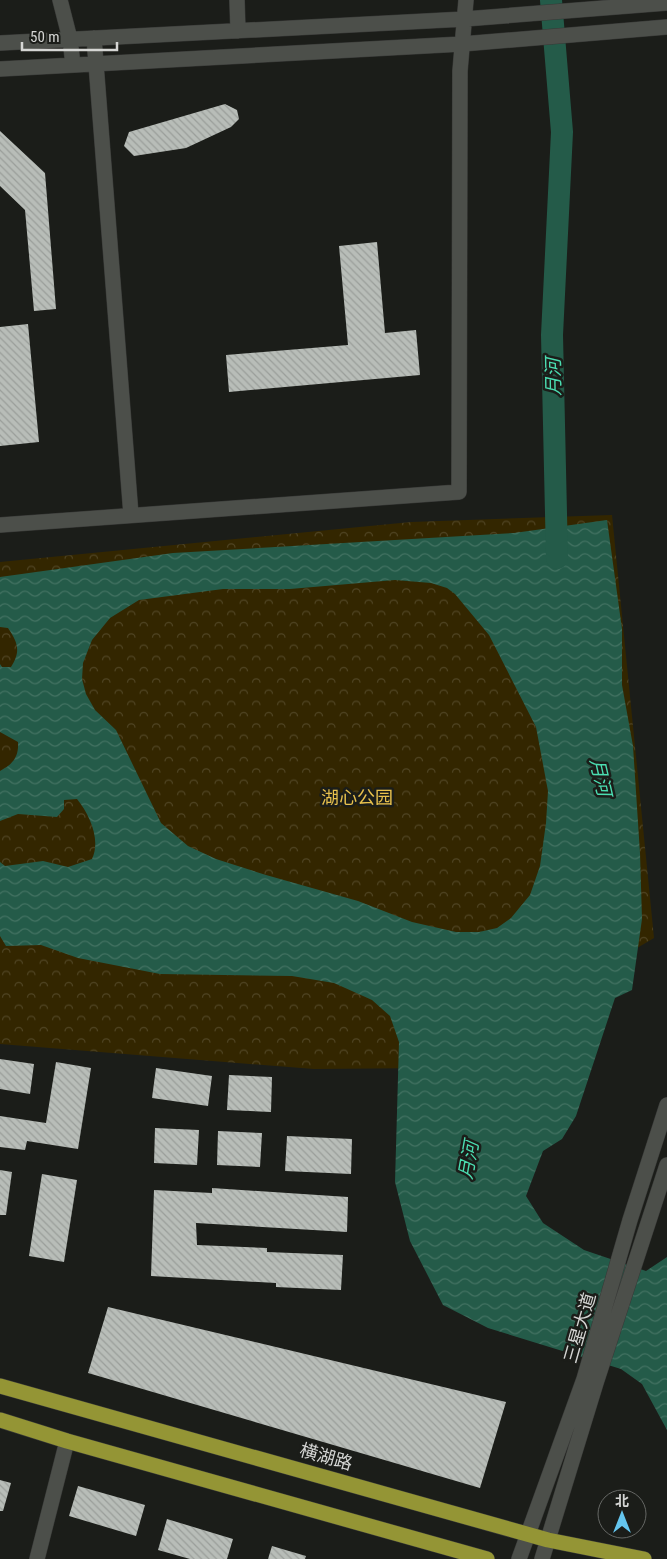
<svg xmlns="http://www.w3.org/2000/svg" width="667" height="1559" viewBox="0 0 667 1559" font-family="'Roboto Condensed','Noto Sans SC',sans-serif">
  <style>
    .forest { fill: url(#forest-crowns) }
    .water { fill: url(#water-waves); fill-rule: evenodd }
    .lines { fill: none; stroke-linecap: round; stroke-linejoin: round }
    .river { stroke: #245b49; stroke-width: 22 }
    .building { fill: url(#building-back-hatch) }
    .minor-casing { stroke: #383937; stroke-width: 16 }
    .highway-casing { stroke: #383937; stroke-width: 16 }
    .minor { stroke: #4c4f4a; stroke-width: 15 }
    .highway { stroke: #949535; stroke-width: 15 }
    .labels { text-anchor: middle; stroke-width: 5; stroke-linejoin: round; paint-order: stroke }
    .park-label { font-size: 18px; fill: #e8c14d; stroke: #1b1d19 }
    .street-label { font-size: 18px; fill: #d5d6d4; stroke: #1b1d19 }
    .water-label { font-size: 19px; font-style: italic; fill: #4bddb1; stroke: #1b1d19 }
  </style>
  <defs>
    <pattern id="forest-crowns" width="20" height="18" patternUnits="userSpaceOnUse" patternTransform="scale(1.25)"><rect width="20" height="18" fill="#332600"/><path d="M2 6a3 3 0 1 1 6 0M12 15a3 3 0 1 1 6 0" fill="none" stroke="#504524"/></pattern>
    <pattern id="water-waves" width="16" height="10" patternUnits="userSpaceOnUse" patternTransform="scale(1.25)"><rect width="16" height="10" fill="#245b49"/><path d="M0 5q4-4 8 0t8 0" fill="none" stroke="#437262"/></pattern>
    <pattern id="building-back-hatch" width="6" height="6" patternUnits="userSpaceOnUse" patternTransform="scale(1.25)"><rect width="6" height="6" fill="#b8bdb8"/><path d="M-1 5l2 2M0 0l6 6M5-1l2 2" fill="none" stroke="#9a9e9a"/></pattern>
  </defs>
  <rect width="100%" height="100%" fill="#1b1d19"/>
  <path class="forest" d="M612 515 654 938 434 1068 314 1069 0 1044V562L411 522Z"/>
  <path class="water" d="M607 520 622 629V685L633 746 640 853 642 919 632 990 615 998 576 1116 562 1139 543 1151 526 1196 543 1223 584 1250 646 1271 667 1257V1430L642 1384 621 1369 488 1328 443 1305 410 1241 395 1182 399 1042 390 1016 372 1000 334 983 292 976 160 974 78 958 41 945 6 946 0 936V862L5 866 43 861 68 867 92 859C101 840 90 815 77 799L64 800V809L57 817 18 814 0 821V771C13 764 19 757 18 742L0 732V664L2 667H11C21 651 18 643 8 628L0 627V577L173 553 514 533ZM395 580 431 583 447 588 455 594 489 635 536 727 548 791 546 823 540 866 530 895 511 918 497 928 479 932H456L412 922 358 901 266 875 216 859 188 846 161 823 116 730 95 710 86 694 82 679 83 663 92 640 110 618 139 600 223 589H290Z"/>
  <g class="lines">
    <path class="river" d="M551 0 562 132 552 335 557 558"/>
  </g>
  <path class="building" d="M225 104 237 110 239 119 231 127 186 148 134 156 124 146 129 132Z
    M0 131 45 173 56 309 34 311 25 210 0 186Z
    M377 242 385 333 416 330 420 375 229 392 226 355 348 345 339 246Z
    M28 324 39 442 0 446V327Z
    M0 1059 34 1064 30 1094 0 1089Z
    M56 1062 91 1068 78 1149 27 1141 25 1150 0 1147V1116L46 1123Z
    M156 1068 212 1076 208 1106 152 1098Z
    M229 1075 272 1077 271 1112 227 1110Z
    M155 1128 199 1130 197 1165 154 1163Z
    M218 1131 262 1133 260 1167 217 1165Z
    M287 1136 352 1139 351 1174 285 1171Z
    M0 1170 12 1172 6 1215H0Z
    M42 1174 77 1180 64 1262 29 1256Z
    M212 1188 348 1197 347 1232 196 1223 197 1245 267 1248V1252L343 1255 341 1290 276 1287V1283L151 1276 154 1190 212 1193Z
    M108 1307 506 1402 480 1488 88 1373Z
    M0 1480 11 1483 3 1511H0Z
    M78 1486 145 1505 136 1536 69 1516Z
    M167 1519 233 1539 227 1559H190L158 1550Z
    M272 1546 306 1556 305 1559H268Z"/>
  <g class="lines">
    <g class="minor-casing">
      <path id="minor" d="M60 0 70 39 73 65
        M237 0 238 31
        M94 38 131 515
        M0 43 465 19 667 3
        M0 69 462 44 667 27
        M0 525 459 492 460 71 466 0
        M37 1559 67 1441
        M519 1559 584 1379 630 1220 667 1105
        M542 1559 596 1383 667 1165"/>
    </g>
    <g class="highway-casing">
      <path id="highway" d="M0 1386 548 1540 644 1559
        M0 1420 67 1441 487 1559"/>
    </g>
    <use href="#minor" class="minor"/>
    <use href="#highway" class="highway"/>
  </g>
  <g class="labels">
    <g class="park-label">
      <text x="357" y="804">湖心公园</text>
    </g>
    <g class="street-label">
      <text transform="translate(580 1328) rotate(-74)" y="6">三星大道</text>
      <text transform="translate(326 1457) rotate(16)" y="6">横湖路</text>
    </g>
    <g class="water-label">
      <text transform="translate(553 377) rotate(-91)" y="7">月河</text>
      <text transform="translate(601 777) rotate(77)" y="7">月河</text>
      <text transform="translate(468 1160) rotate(-80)" y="7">月河</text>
    </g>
  </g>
  <g transform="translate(622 1514)"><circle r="24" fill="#1b1d19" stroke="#656764"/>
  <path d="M0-4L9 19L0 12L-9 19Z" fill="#64c5ee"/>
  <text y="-8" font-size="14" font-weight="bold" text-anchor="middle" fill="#d5d6d4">北</text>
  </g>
  <path d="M22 42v8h95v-8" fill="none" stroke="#d5d6d4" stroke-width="2.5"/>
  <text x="30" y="42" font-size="15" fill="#d5d6d4" stroke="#1b1d19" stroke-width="4" paint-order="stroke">50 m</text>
</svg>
